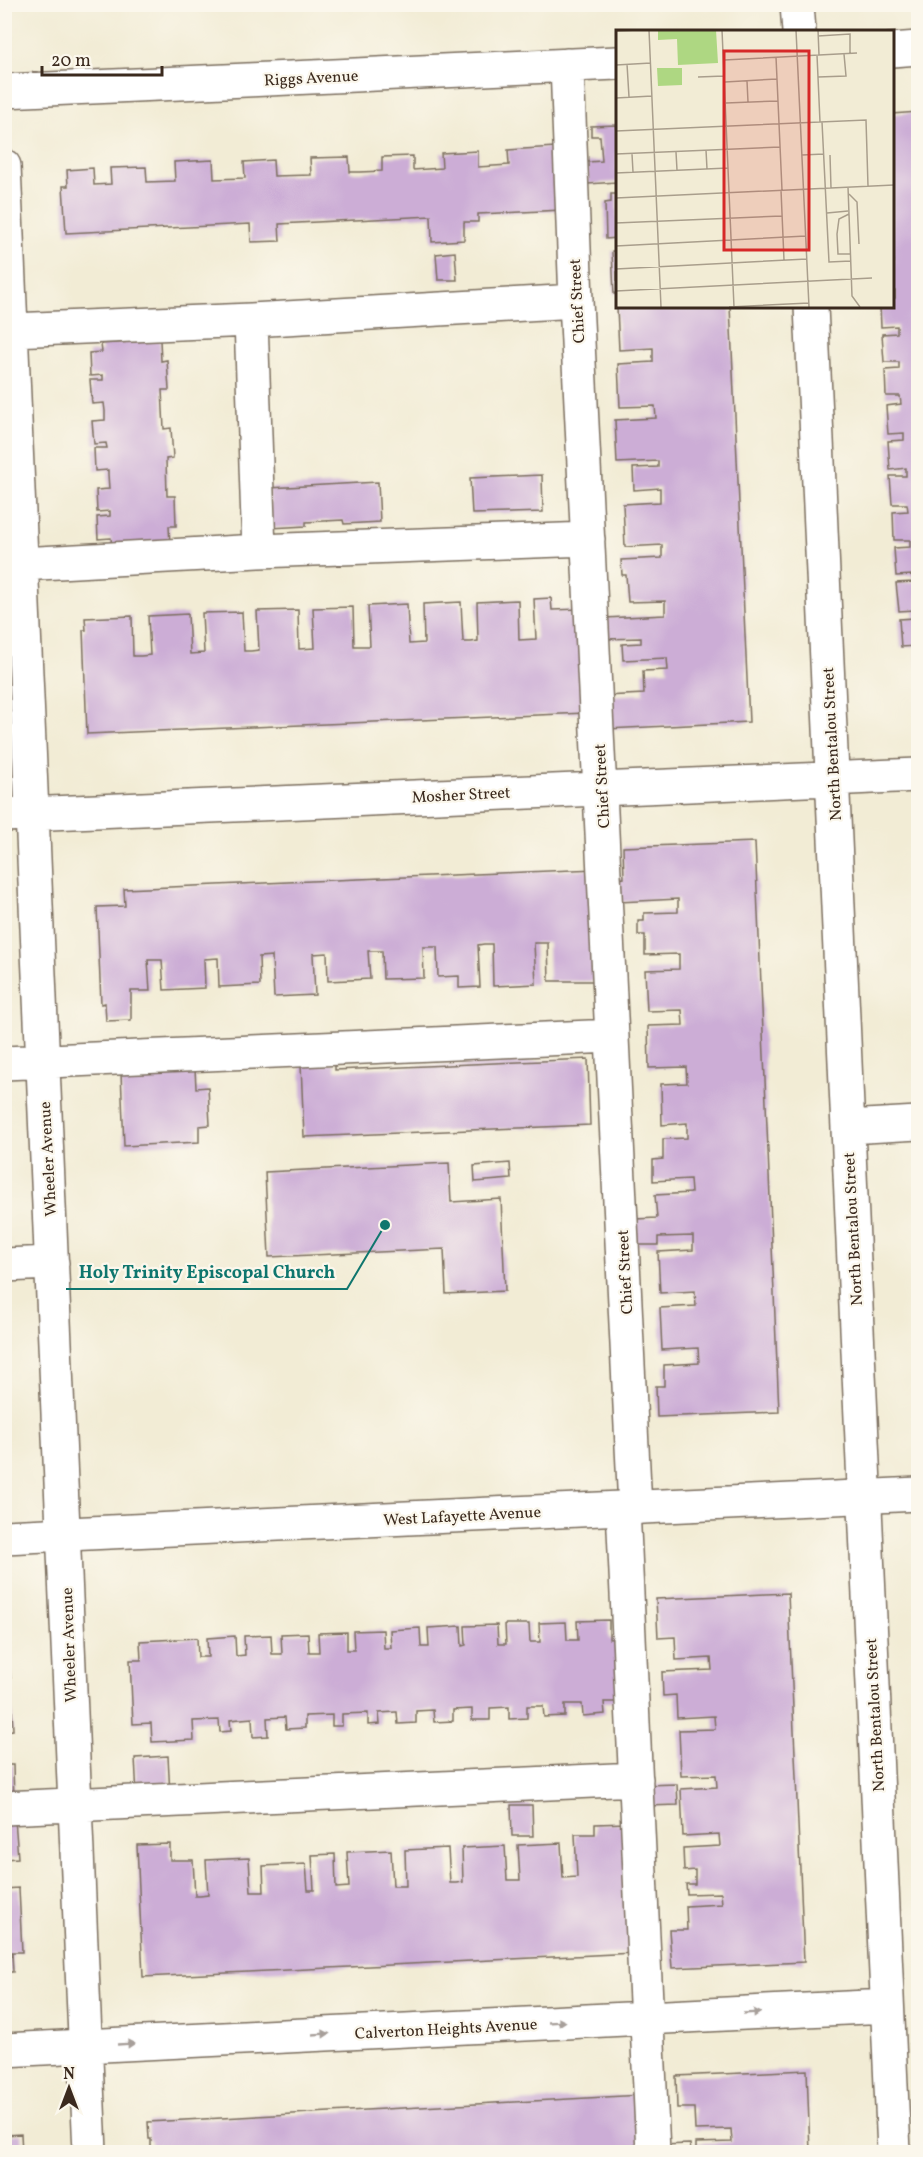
<svg xmlns="http://www.w3.org/2000/svg" width="923" height="2157" viewBox="0 0 923 2157" font-family="Vollkorn,serif">
  <style>
    .building { fill: #ccadd6 }
    .lines { fill: none; stroke-linecap: round; stroke-linejoin: round }
    .minor-casing { stroke: #7b6e5e; stroke-width: 36 }
    .major-casing { stroke: #7b6e5e; stroke-width: 36 }
    .minor { stroke: #fff; stroke-width: 33 }
    .major { stroke: #fff; stroke-width: 33 }
    .oneway { fill: #a79f9a }
    .labels { text-anchor: middle; stroke-width: 4.5; stroke-linejoin: round; paint-order: stroke }
    .street-label { font-size: 16px; fill: #3b2a1e; stroke: #fbf7ec }
    .inset-road { fill: none; stroke: #a99e8c; stroke-width: 1.5 }
    .view { fill: #d62828; fill-opacity: 0.15; stroke: #d62828; stroke-width: 3 }
    .inset-edge { fill: none; stroke: #3b2a1e; stroke-width: 3 }
    .leader { fill: none; stroke: #0f766e; stroke-width: 2 }
    .callout-dot { fill: #0f766e; stroke: #fbf7ec; stroke-width: 2 }
    .callout-label { font-size: 18px; text-anchor: middle; font-weight: bold; fill: #0f766e; stroke: #fbf7ec; stroke-width: 4.5; stroke-linejoin: round; paint-order: stroke }
  </style>
  <rect width="100%" height="100%" fill="#fbf7ec"/>
  <filter id="ink" filterUnits="userSpaceOnUse"><feTurbulence type="fractalNoise" baseFrequency=".0167" numOctaves="2"/><feDisplacementMap in="SourceGraphic" scale="12" xChannelSelector="R" yChannelSelector="G"/><feConvolveMatrix kernelMatrix="1 2 1 2 8 2 1 2 1" color-interpolation-filters="sRGB"/></filter>
  <filter id="wash" filterUnits="userSpaceOnUse"><feTurbulence type="fractalNoise" baseFrequency=".008" numOctaves="4" result="noise"/><feDisplacementMap in="SourceGraphic" scale="24" xChannelSelector="R" yChannelSelector="G"/><feGaussianBlur stdDeviation="1.35" result="paint"/><feColorMatrix in="noise" values="0 0 0 0 0 0 0 0 0 0 0 0 0 0 0 0 0 1.4 0 .05"/><feComposite in="paint" operator="in"/></filter>
  <g filter="url(#wash)">
    <rect width="100%" height="100%" fill="#f2ecd5"/>
    <g id="blocks">
      <path class="building" d="M918 112V669H917L916 646 901 647 899 619 914 618V610L899 611 896 583 913 582 912 575 896 576 894 548 910 547V540H894L893 512 908 511 907 504H892L890 476H906V468L890 470 888 441 904 440V433L888 434 886 406 901 404 900 396H886L885 370 899 369V362H884L882 334 897 333V326L881 327 880 306H892V298H895V291H892V262H894L893 256H892V114Z
        M617 125V182L588 184 587 162 602 161 600 136H591V126Z
        M555 147 562 210 478 214V222H464V240L432 242 431 216 279 224 280 241 251 242 250 224 66 233 63 186H68L67 170 93 168 94 185 111 184 110 168 146 167 147 182 175 181 174 162 213 160 214 179 245 178 244 162 273 160 274 176 311 175 310 158 349 157 350 172H360L382 171V157L413 156V170L442 168 441 153 478 151V167L509 165 508 150Z
        M611 194H617V238L606 239 605 203 611 202Z
        M612 251H617V294H614Z
        M455 252 457 280H438L436 254Z
        M645 306H730L749 722 607 729 605 696 644 694 643 671 668 670 667 658 623 660 622 644 641 643V638L606 639 605 618 665 615V601L628 602 626 575H622L621 560 662 558V545L625 547 623 504 660 502V488L634 490 633 468 658 467V461L617 463 615 420 656 418 655 406 620 407 618 364 653 362V348L619 350 617 308Z
        M160 340 161 361 167 360 169 390H162L164 429 171 428 173 458 166 459 167 496H175L176 526H169L170 546 112 549 111 538 98 539 97 517 110 516V511L97 512 96 490 109 489 108 474V470L95 471 94 448H107L106 443 94 444 92 421 105 420V411L104 403 92 404 90 380H103V375L90 376 89 353 102 352 101 344Z
        M542 475 543 512 472 514 470 478Z
        M378 482 380 522 344 524 343 520 306 522V526L271 528 269 488Z
        M551 598 552 610 581 609 586 713 87 734 83 630H86L85 618 132 616 133 656H141L150 655 148 616 188 614 190 654 204 653 202 613 242 612 244 651H251L259 650 257 611 298 610 299 649 315 648 313 608 353 607 354 646H370L368 606 407 604 409 644 424 643 423 604 461 602 463 642H471L478 641 477 602 518 600 519 640 536 639 534 599Z
        M755 842 779 1412 657 1417 656 1386H664V1365L699 1363 698 1348 662 1350 660 1308 696 1306 695 1291 660 1293 658 1252 693 1250V1236L658 1237V1245H636L635 1219 657 1218 655 1195 691 1193 690 1179 653 1181V1160L663 1159V1139L687 1138V1123L662 1125 661 1084 687 1083 686 1067 649 1068 648 1026 683 1025 682 1010 647 1011 645 970 679 969V954L645 955V935H638V921H644V913L678 912V899L619 902 618 879 624 878 623 847Z
        M596 869 598 981H549L548 943H534L536 984 493 986 492 944H484L478 945 480 987 459 988V976L438 977 437 947H423L424 978 383 979 382 951H368L370 979 328 981 327 953 313 954 315 995 294 996 274 997 272 956 259 957 260 985 219 987 218 958 204 959 205 988 164 990 162 960H148L150 991H131V1020L106 1021 105 1003 101 1004 97 907 125 906 124 889Z
        M588 1059 590 1125 304 1137 301 1065 335 1064V1070Z
        M195 1069 196 1088 208 1087 210 1125 199 1126V1142L124 1146 121 1073Z
        M449 1163 451 1202 501 1199 505 1291 446 1294 444 1249 269 1257 265 1172Z
        M510 1163 511 1179 475 1182 474 1166Z
        M788 1593 804 1962 672 1968 669 1930H687L686 1906 722 1904 721 1893 687 1894 686 1884H695V1870L684 1871 683 1848 720 1846 719 1834 683 1836 681 1789 717 1787 716 1775 681 1776 679 1730 715 1729 714 1716 677 1718 676 1695 663 1696 662 1672 712 1670 711 1658 676 1660 675 1637 658 1638 656 1599Z
        M609 1620V1639L619 1638 621 1702H604L605 1714 583 1716 582 1704H565V1716L544 1717 543 1706H527V1718L509 1719V1707L490 1708V1720H472V1709L453 1710V1721L434 1722 433 1710 416 1711V1723L398 1724 397 1712H396L379 1713 380 1724 368 1725V1713L342 1714V1726H332V1715L305 1716V1728L286 1729 285 1717 267 1718 268 1736 253 1737 252 1718 230 1720 231 1731 220 1732 219 1720 193 1721 194 1740 152 1742 151 1723 133 1724 130 1660H141L140 1641 197 1638 198 1657H208L207 1638 235 1636 236 1656 245 1655 244 1636 271 1635 272 1654H282L281 1634 308 1633 309 1652H319L318 1633 347 1632V1650H354L353 1631 383 1630 384 1648H391L390 1630 420 1628 421 1647H429L428 1628 461 1626 462 1646 466 1645 465 1626 497 1625 498 1644H506L505 1624H529L530 1642H540L539 1623 566 1622 567 1640H578L577 1621Z
        M4 1666H10L13 1730 4 1731Z
        M168 1756 170 1795 137 1796 135 1758Z
        M4 1765H13L14 1802H4Z
        M677 1784 678 1805 646 1806 645 1785Z
        M511 1805H532L533 1836H512Z
        M15 1819 18 1858 4 1859V1820Z
        M628 1823 634 1953 143 1977 137 1845 170 1844V1860H193L195 1896H200L208 1895 206 1860 227 1859 249 1858 251 1892H264L263 1866 284 1865 306 1864 308 1890H314L312 1855 335 1854 336 1888 349 1887 347 1852 391 1850 393 1886H406L405 1850 448 1848 450 1883H456L463 1882 462 1848 505 1846 507 1880H520L518 1845 561 1843 563 1878 577 1877 575 1834H595V1824Z
        M19 1888 22 1952H12L13 1972H4V1889Z
        M807 2070 810 2152H696V2143L732 2142 731 2129 695 2130 694 2108H677L676 2076Z
        M641 2095 650 2152H151V2139H149L148 2122Z
        M21 2134 22 2152H4V2135Z
        M690 2144 691 2152H659V2145Z"/>
    </g>
  </g>
  <g filter="url(#ink)">
    <use href="#blocks" fill-opacity="0" stroke="#7b6e5e" stroke-width="1.5"/>
    <g class="lines">
      <g class="minor-casing">
        <path id="minor" d="M797 4 799 32
          M892 50 918 48
          M567 65 576 301 635 1508
          M4 91 617 63
          M4 166 90 2152
          M811 306 894 2152
          M251 320 259 551
          M12 330 251 320 576 301
          M21 564 259 551 588 539
          M4 815 918 775
          M4 1063 612 1036
          M848 1127 918 1123
          M4 1265 52 1263
          M623 1508 653 2152
          M4 1808 636 1779
          M4 2050 887 2006"/>
      </g>
      <g class="major-casing">
        <path id="major" d="M4 1537 918 1494"/>
      </g>
      <use href="#minor" class="minor"/>
      <use href="#major" class="major"/>
    </g>
    <defs><path id="oneway-solid" d="M-6-.8H1V-3.2L6.5 0L1 3.2V.8H-6Z" transform="scale(1.5)"/></defs>
    <g class="oneway">
      <use href="#oneway-solid" transform="translate(752 2013) rotate(-3)"/>
      <use href="#oneway-solid" transform="translate(557 2022) rotate(-3)"/>
      <use href="#oneway-solid" transform="translate(321 2034) rotate(-3)"/>
      <use href="#oneway-solid" transform="translate(126 2044) rotate(-3)"/>
    </g>
  </g>
  <g class="labels">
    <g class="street-label">
      <text transform="translate(311 77) rotate(-3)" y="6">Riggs Avenue</text>
      <text transform="translate(576 301) rotate(-93)" y="6">Chief Street</text>
      <text transform="translate(831 744) rotate(-93)" y="6">North Bentalou Street</text>
      <text transform="translate(601 786) rotate(-93)" y="6">Chief Street</text>
      <text transform="translate(461 794) rotate(-3)" y="6">Mosher Street</text>
      <text transform="translate(47 1159) rotate(-93)" y="6">Wheeler Avenue</text>
      <text transform="translate(852 1229) rotate(-93)" y="6">North Bentalou Street</text>
      <text transform="translate(624 1272) rotate(-93)" y="6">Chief Street</text>
      <text transform="translate(462 1515) rotate(-3)" y="6">West Lafayette Avenue</text>
      <text transform="translate(68 1645) rotate(-92)" y="6">Wheeler Avenue</text>
      <text transform="translate(874 1715) rotate(-93)" y="6">North Bentalou Street</text>
      <text transform="translate(446 2028) rotate(-3)" y="6">Calverton Heights Avenue</text>
    </g>
  </g>
  <g transform="translate(616 30)">
    <rect width="278" height="278" fill="#f2ecd5"/>
    <path d="M42 0H100L102 33 62 35 61 9 42 10ZM41 38H66V55L42 56Z" fill="#aed782"/>
    <path class="inset-road" d="M33 0 45 277M106 0 118 277M180 0 193 277M202 0 203 25M0 1 22 0M202 6 234 4V24M201 25 204 92M160 27 166 160M108 30 241 23M11 34 13 67M0 35 35 33M82 47 108 46M202 47 230 46 228 24M131 51 132 72M109 52 161 49M0 68 36 66M110 73 162 71M206 92 213 232 235 231M0 101 250 90 252 156M90 120 91 139M60 122 61 140M0 124 164 117M16 124 17 142M186 125 208 124M214 125 215 158M0 143 112 138M232 157 236 266 244 277M165 160 168 230M233 164 241 172 243 214M0 168 278 155M211 183 232 181M233 184 223 189 221 204 222 224H234M0 193 166 186M0 216 190 206M0 239 191 229M0 261 256 248M113 277 193 273"/>
    <path class="view" d="M108 21H193V220H108Z"/>
    <rect width="278" height="278" class="inset-edge"/>
  </g>
  <path class="leader" d="M385 1225L347 1289H66"/>
  <circle class="callout-dot" cx="385" cy="1225" r="6"/>
  <g class="callout-label">
    <text x="207" y="1278">Holy Trinity Episcopal Church</text>
  </g>
  <rect width="923" height="2157" fill="none" stroke="#fbf7ec" stroke-width="24"/>
  <g transform="translate(69 2088)" stroke="#fbf7ec" stroke-width="4.5" paint-order="stroke">
  <path d="M0-4.5L10 22L0 15L-10 22Z" fill="#3b2a1e"/>
  <text y="-9" font-size="16" font-weight="bold" text-anchor="middle" fill="#3b2a1e">N</text>
  </g>
  <path d="M42 66v9h120v-9" fill="none" stroke="#3b2a1e" stroke-width="3"/>
  <text x="51" y="66" font-size="18" fill="#3b2a1e" stroke="#fbf7ec" stroke-width="4.5" paint-order="stroke">20 m</text>
</svg>
